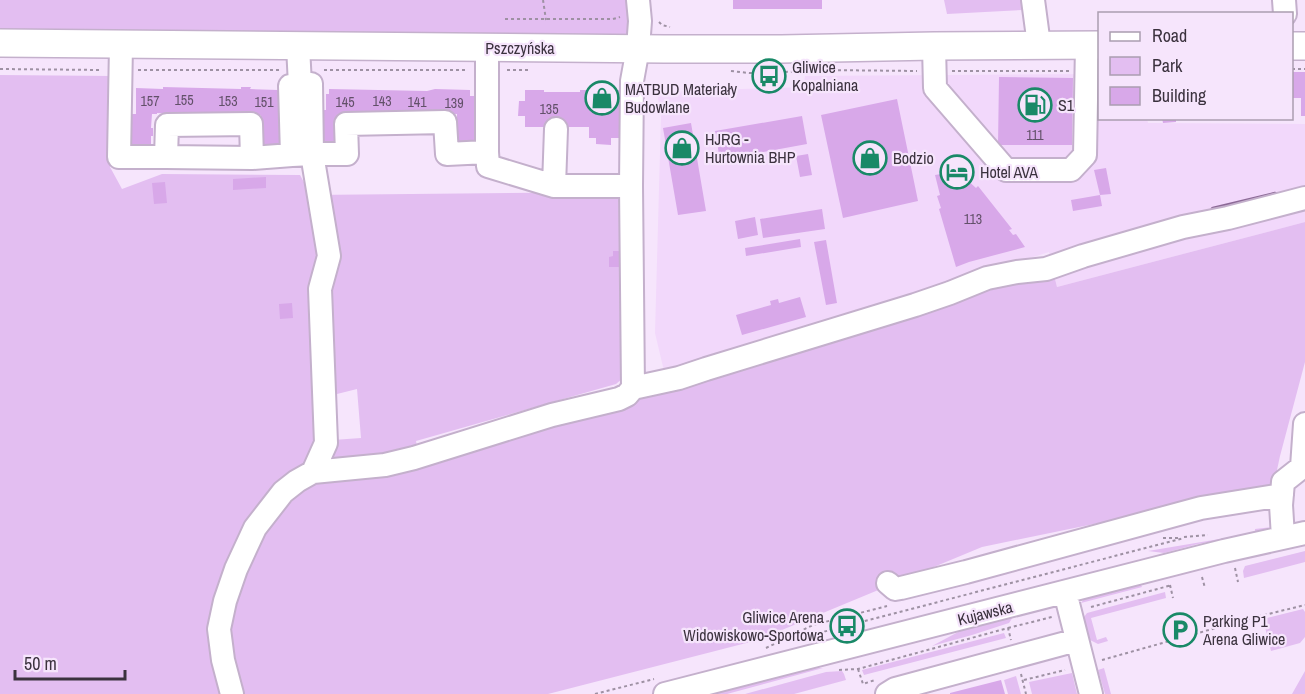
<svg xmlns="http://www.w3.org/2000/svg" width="1305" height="694" viewBox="0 0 1305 694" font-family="'Archivo Narrow',sans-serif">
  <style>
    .built { fill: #f2d8fb }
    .green { fill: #e3bef1; fill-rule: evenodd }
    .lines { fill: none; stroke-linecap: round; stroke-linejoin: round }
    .stream { stroke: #8c6997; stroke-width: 4.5 }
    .building { fill: #d8a8e9 }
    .minor-casing { stroke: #c4b0cc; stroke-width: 26 }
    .major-casing { stroke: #c4b0cc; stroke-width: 30 }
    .path { stroke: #9e91a3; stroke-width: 2; stroke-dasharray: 3 3; stroke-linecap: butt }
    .minor { stroke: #fff; stroke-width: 22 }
    .major { stroke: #fff; stroke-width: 27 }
    .labels { text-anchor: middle; stroke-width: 4.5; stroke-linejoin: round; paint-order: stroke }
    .number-label { font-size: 14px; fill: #625069 }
    .street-label { font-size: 16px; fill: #3b323e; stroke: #f6e5fc }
    .poi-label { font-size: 16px; fill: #3b323e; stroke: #f6e5fc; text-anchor: start }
  </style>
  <rect width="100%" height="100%" fill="#f6e5fc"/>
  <path class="built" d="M1099 74 1100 118 1147 119 1148 123 1305 124V222L1057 287 1049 252 844 317 664 371 655 333 661 117 657 92 803 87 805 76Z"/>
  <path class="green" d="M0 0H627L634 40 0 43Z
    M944 0H1022L1023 10 947 14Z
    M0 75 112 76 110 167 122 189 162 174 300 175 311 195 617 192 621 196 623 378 616 384 416 441 420 461 919 309 1053 271 1057 287 1305 222V362L1280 456 1277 470 1276 489 1196 503 982 547 758 640 548 694H0ZM357 389 361 438 319 441 317 399Z
    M1273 527 1264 532 1198 544 1164 553 1148 551 1255 533V529Z
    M1305 551V562L1244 578 1243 571 1245 566Z
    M1141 585 1142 587 1081 603 1087 595 1103 590Z
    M1165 592 1166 598 1091 618 1097 640 1106 637 1108 641 1098 644 1090 640 1084 617 1087 613Z
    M1303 609 1305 612V637L1300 643 1271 651 1263 619Z
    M1015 614 1009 623 972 635 932 646 973 624Z
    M1004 633 1006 638 864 675 862 670Z
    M823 668 727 694H709L800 669Z
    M1104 668 1111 694H1105L1098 670Z
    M842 671 844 674 846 680 794 694H745L826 672Z
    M1305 671V694H1292Z
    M1072 673 1077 694H1032L1029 682Z
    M1016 676 1021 694H1008L1004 680Z"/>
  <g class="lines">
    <path class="stream" d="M1213 209 1275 194"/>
  </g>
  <path class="building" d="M733 0H822V9H733Z
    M1292 72H1305V116H1301V98H1292Z
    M999 77 1073 78 1072 145H998Z
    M163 87 241 89V87H251L250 89 278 90V114H286L285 151 260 150 261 115H232V113L180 112V114L157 113V114H152L151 128H153V136H151V150L128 149 129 114H136V88L163 89Z
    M329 89 427 91 435 89 470 90V96H474V111H482L481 147H457V114H365V112H343L342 146H317L318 110H326V94H329Z
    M525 90H544V92H580V90H621L623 138H611V145L596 144V138H589V127H525V116H518L519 101H525Z
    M897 99 918 201 843 218 821 115Z
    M802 116 807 144 720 160 715 131Z
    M1162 118H1176V122L1163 123Z
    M691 123 706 211 678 215 663 128Z
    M808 154 812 175 800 177 796 156Z
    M1106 168 1111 194 1100 195 1094 170Z
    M947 173 954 174 965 178 976 188 978 186 1012 229 1009 230 1013 235 1016 234 1025 247 969 262 956 267 939 209 941 208 937 196 940 195 935 175Z
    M266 177V188L233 190V179Z
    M165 182 167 203 154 204 152 183Z
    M1100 195 1102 206 1073 211 1071 200Z
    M822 209 825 229 763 238 760 219Z
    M755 217 758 235 738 239 735 221Z
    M800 239 801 247 746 256 745 248Z
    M826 240 837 303 826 305 814 242Z
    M613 251H621L622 267H609V257L613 256Z
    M800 297 806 317 742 335 736 315 771 305 770 301 778 299 779 303Z
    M292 303 293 318 280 319 279 304Z
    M1001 680 1005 694H950V693Z"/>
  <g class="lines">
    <g class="minor-casing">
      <path id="minor" d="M1033 0 1039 45
        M1284 0 1285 14
        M121 45 119 157H166L167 125 251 124 252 158 292 155
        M298 46 300 85
        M934 46 935 88 1006 170H1071L1085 155 1087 45
        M311 84 312 154 292 155 290 86Z
        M487 152 488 166 554 186H631
        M166 157 252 158
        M554 186 556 129
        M633 388 679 378 706 369 915 305 950 293 987 278 1017 272 1046 269 1083 256 1183 227 1228 218 1305 198
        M313 472 326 443 320 289 329 256 312 154H347L346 124 445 122 447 154 487 152V48
        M1283 537 1281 505 1283 482 1302 467 1305 424
        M888 583 895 589 901 588 966 572 1201 508 1282 495
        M1065 592 1091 694
        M232 694 223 660 219 629 225 601 236 569 255 528 283 492 297 481 313 472 385 465 414 458 552 415 619 399 627 395 633 388 631 186 632 81 638 48 640 21 638 0
        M665 694 1224 551 1305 533
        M887 694 895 689 1077 640"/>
    </g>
    <g class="major-casing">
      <path id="major" d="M0 43 664 49H781L934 46 1100 45
        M1292 46H1305"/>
    </g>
    <path class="path" d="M543 0 546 20
      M505 19H613L620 17
      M659 22 662 25 670 27
      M0 69 102 70
      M1292 69H1305
      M138 70H279
      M324 70H468
      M507 70H531
      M820 70 917 71
      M731 71 749 73 815 71
      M952 71H1070
      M1184 537 1208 535
      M1163 538H1178
      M1235 568 1238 582
      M1202 577 1205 588
      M1170 585 1173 598
      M1091 607 1172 585
      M1008 628 1052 617
      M807 637 815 634 1184 538
      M766 648 813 625 887 606
      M1102 660 1248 619 1305 605
      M858 669 863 684 875 680
      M839 670 858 669 1008 628 1011 640
      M1021 674 1026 694
      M1024 680 1065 670
      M595 694 654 679"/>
    <use href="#minor" class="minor"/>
    <use href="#major" class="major"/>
  </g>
  <defs>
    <g id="bus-ring" transform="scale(1.725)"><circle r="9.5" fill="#f6e5fc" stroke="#198967" stroke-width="1.5"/><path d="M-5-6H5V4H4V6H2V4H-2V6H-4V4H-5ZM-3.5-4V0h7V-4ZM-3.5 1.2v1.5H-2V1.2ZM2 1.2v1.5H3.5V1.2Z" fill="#198967"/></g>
    <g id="shop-ring" transform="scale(1.725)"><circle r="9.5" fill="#f6e5fc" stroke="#198967" stroke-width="1.5"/><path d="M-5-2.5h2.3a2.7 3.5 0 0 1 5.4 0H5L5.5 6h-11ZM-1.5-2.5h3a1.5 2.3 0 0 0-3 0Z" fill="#198967"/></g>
    <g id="fuel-ring" transform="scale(1.725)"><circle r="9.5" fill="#f6e5fc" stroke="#198967" stroke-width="1.5"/><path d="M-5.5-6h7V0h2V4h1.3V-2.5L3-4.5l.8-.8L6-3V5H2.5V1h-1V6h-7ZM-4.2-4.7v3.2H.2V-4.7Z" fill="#198967"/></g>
    <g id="hotel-ring" transform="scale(1.725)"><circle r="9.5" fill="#f6e5fc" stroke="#198967" stroke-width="1.5"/><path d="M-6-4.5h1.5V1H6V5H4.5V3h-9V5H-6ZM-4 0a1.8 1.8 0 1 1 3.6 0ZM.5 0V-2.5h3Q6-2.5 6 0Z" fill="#198967"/></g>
    <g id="parking-ring" transform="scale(1.725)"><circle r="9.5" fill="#f6e5fc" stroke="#198967" stroke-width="1.5"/><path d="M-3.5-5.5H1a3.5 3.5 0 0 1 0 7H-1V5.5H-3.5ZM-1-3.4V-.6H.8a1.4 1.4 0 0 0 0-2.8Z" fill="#198967"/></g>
  </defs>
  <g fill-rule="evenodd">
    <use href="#bus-ring" x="769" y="76"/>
    <use href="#shop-ring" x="602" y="98"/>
    <use href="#fuel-ring" x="1035" y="105"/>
    <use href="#shop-ring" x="682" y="148"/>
    <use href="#shop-ring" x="870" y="158"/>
    <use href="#hotel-ring" x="957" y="172"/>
    <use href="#bus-ring" x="847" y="626"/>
    <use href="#parking-ring" x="1180" y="630"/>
  </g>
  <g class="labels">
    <g class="number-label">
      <text x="184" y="105">155</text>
      <text x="150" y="106">157</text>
      <text x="228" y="106">153</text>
      <text x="382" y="106">143</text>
      <text x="264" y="107">151</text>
      <text x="345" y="107">145</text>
      <text x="417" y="107">141</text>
      <text x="454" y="108">139</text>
      <text x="549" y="114">135</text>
      <text x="1035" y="140">111</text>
      <text x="973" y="224">113</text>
    </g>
    <g class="street-label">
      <text x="520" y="54">Pszczyńska</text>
      <text transform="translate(985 613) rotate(-14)" y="6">Kujawska</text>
    </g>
    <g class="poi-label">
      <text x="792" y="73">Gliwice<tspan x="792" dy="18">Kopalniana</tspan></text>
      <text x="625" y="95">MATBUD Materiały<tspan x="625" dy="18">Budowlane</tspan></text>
      <text x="1058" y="111">S1</text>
      <text x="705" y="145">HJRG -<tspan x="705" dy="18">Hurtownia BHP</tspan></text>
      <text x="893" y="164">Bodzio</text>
      <text x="980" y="178">Hotel AVA</text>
      <text x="824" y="623" text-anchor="end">Gliwice Arena<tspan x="824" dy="18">Widowiskowo-Sportowa</tspan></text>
      <text x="1203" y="627">Parking P1<tspan x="1203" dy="18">Arena Gliwice</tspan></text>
    </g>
  </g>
  <rect x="1098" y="12" width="195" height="108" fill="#f6e5fc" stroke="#ab9db0" stroke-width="1.5"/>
  <rect x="1110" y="32" width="30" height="9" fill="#ffffff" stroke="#ab9db0" stroke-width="1.5"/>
  <text x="1152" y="42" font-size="18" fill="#3b323e">Road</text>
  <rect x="1110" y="57" width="30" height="18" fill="#e3bef1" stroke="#ab9db0" stroke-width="1.5"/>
  <text x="1152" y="72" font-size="18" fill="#3b323e">Park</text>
  <rect x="1110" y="87" width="30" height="18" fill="#d8a8e9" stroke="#ab9db0" stroke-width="1.5"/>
  <text x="1152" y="102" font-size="18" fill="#3b323e">Building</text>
  <path d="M15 670v9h110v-9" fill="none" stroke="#3b323e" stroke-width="3"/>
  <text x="24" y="670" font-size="18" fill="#3b323e" stroke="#f6e5fc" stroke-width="4.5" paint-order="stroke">50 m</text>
</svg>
